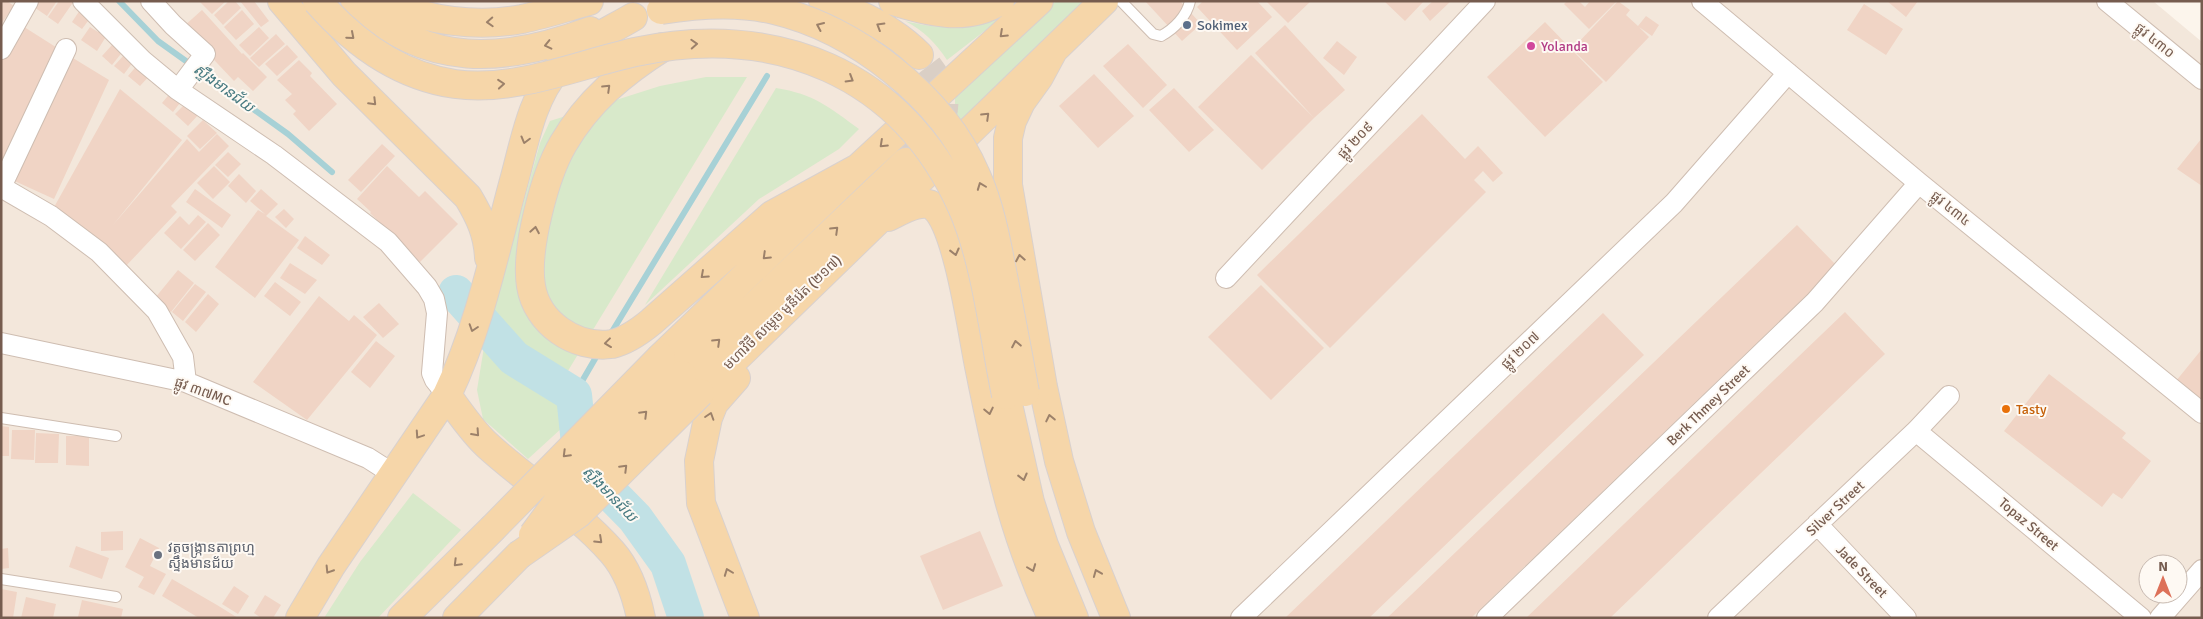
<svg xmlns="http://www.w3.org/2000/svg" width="2203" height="619" viewBox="0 0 2203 619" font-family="Signika,'Noto Sans Khmer',sans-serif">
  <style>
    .residential { fill: #f3e7db; fill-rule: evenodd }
    .green { fill: #d8e9ca }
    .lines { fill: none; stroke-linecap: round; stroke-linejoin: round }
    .stream { stroke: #a7d1d6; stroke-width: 6 }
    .river { stroke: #c1e1e5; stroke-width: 36 }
    .building { fill: #f0d4c5 }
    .primary-tunnel { stroke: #dacfc5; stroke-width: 28; stroke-dasharray: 28 14; stroke-linecap: butt }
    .service-casing { stroke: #cebdb1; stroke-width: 12 }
    .minor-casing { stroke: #cebdb1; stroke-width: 22 }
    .primary-casing { stroke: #d9d1ce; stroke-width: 30 }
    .service { stroke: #fff; stroke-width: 10 }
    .minor { stroke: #fff; stroke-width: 20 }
    .primary { stroke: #f6d6a9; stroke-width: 28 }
    .primary-bridge-casing { stroke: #d9d1ce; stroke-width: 30; stroke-linecap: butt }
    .primary-bridge { stroke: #f6d6a9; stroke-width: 28 }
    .oneway { stroke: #9c816a }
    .service-dot { fill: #5c6f8a; stroke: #fef9f3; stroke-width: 2 }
    .hotel-dot { fill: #d1479c; stroke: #fef9f3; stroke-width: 2 }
    .food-dot { fill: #e8710a; stroke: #fef9f3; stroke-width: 2 }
    .worship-dot { fill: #6b7280; stroke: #fef9f3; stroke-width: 2 }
    .labels { text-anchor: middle; stroke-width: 4; stroke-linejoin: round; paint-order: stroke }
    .service-label { font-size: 14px; fill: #4e5e75; stroke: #fef9f3; text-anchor: start }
    .street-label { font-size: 14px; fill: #765c4f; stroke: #fef9f3 }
    .hotel-label { font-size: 14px; fill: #b23c85; stroke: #fef9f3; text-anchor: start }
    .food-label { font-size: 14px; fill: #c56008; stroke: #fef9f3; text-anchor: start }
    .worship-label { font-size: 14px; fill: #5b616d; stroke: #fef9f3; text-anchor: start }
    .water-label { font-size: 15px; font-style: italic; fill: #477a81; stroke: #fef9f3 }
  </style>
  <rect width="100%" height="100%" fill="#fcf5ec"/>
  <path class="residential" d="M1 1H2153L2202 42V618H1ZM2148 564H2178V594H2148Z"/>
  <path class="green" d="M1056 1H1088L957 130 952 123 955 114V92Z
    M1013 9 947 60C935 42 924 31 905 21 947 31 974 30 1013 9Z
    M706 77H747L563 379 514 345 491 321 540 143 550 121 660 86Z
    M776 88C814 94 829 107 859 129L839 149 759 199 645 305Z
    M484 347 504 370 561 405 563 427 528 459 483 419 477 390Z
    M413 493 461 530 378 618H324L360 562Z"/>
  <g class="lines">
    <path class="stream" d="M119 1 158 41 288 134 332 172
      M610 335 767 76
      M574 395 599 352"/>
    <path class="river" d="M456 293 514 358 574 395 581 463 635 518 668 564 686 618"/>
  </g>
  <path class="building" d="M1 1H7L14 6 1 24Z
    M29 1H57L47 16 28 3Z
    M59 1H74L58 24 48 17Z
    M199 1H226L212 14Z
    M229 1H235L241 8 223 25 214 15Z
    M240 1H254L269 21 261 27Z
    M1145 1H1180L1201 24 1182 41Z
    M1203 1H1257L1272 17 1237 50 1197 7Z
    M1266 1H1311L1288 23Z
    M1384 1H1424L1405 21Z
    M1433 1H1451L1430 21 1422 11Z
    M1567 1H1579L1585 7 1590 1H1617L1589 29 1564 4Z
    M1618 1 1630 10 1626 15 1638 26 1646 16 1659 25 1652 36 1639 27 1649 37 1606 82 1572 49Z
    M1887 1H1918L1906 17Z
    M1864 4 1903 29 1886 55 1847 30Z
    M80 10 91 17 82 29 72 22Z
    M202 10 242 54 243 53 267 77 253 91 238 77 234 81 183 27Z
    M242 10 254 24 236 40 224 27Z
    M1545 22 1603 82 1545 137 1487 77Z
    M21 25 62 51 1 175V56Z
    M1285 25 1345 90 1314 118 1255 53Z
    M90 27 98 32 100 29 107 35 97 51 81 40Z
    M259 27 269 38 250 56 239 45Z
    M276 34 285 44 259 67 250 58Z
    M112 39 124 50 112 65 102 56 112 45 109 42Z
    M1337 41 1357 57 1344 75 1323 58Z
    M1128 44 1167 85 1143 108 1103 66Z
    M287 45 298 57 277 76 265 64Z
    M68 55 109 80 54 199 8 178Z
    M124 55 133 62 124 74 114 66Z
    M1251 55 1314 118 1262 170 1198 107Z
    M299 60 312 73 310 76 337 104 309 131 293 114 296 111 285 100 292 94 277 80Z
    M139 63 151 74 140 86 128 76Z
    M1094 74 1134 116 1098 148 1059 106Z
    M1174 88 1214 130 1189 152 1149 110Z
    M120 89 182 140 113 225 187 139 199 152 217 134 229 146 171 206 177 212 125 267 53 209Z
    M172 91 183 99 173 112 162 103Z
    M186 103 199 114 188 126 175 114Z
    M1422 114 1465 159 1478 146 1503 173 1493 182 1483 171 1474 180 1486 192 1330 348 1257 275Z
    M203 120 217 133 200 149 187 136Z
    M2202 138V186L2177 169Z
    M382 144 395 156 361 192 348 180Z
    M228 152 241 164 228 177 215 165Z
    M214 166 230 182 213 199 197 183Z
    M387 166 419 197 425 191 458 224 420 262 370 213 371 212 357 199Z
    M239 174 256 191 246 203 228 186Z
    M195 189 231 215 222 228 186 202Z
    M261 189 278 204 266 216 299 240 255 298 215 267 258 210 265 214 250 201Z
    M284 209 294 219 286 228 275 217Z
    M198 215 206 222 181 249 164 233 180 216 189 225Z
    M208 223 220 235 195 261 183 250Z
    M1797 225 1837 266 1471 618H1387Z
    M305 236 330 255 322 265 297 248Z
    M290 263 317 280 305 294 280 278Z
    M178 270 194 283 171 312 155 298Z
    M275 282 301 302 290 316 264 296Z
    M195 284 206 292 183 321 172 312Z
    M1261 285 1324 348 1271 400 1208 337Z
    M208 294 219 304 196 332 185 322Z
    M319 296 349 321 354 315 377 335 307 420 253 382Z
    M379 303 399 324 383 338 363 317Z
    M1845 312 1885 354 1610 618H1526Z
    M1603 313 1644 355 1369 618H1285Z
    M376 341 395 356 370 388 351 372Z
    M2202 349V402L2176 381Z
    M2049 374 2126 433 2122 438 2151 461 2122 499 2113 493 2102 507 2004 431Z
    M1 426 9 427V456H1Z
    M12 430H35L34 460 11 459Z
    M36 433 59 434 58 463H35Z
    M66 436H89V466L66 465Z
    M123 531V550L101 551V532Z
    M980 531 1003 586 943 610 920 556Z
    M140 538 159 548 150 566 166 574 154 595 138 587 144 577 125 567Z
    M76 546 109 558 102 579 69 567Z
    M8 548 9 568 1 569V549Z
    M172 579 217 605 238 618H199L162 596Z
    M234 586 249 596 238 614 222 604Z
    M1 589 17 592 13 618H1Z
    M265 595 281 605 273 618H261L254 613Z
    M26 597 56 604 53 618H21Z
    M82 600 123 609 121 618 78 617Z"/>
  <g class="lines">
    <path class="primary-tunnel" d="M907 161C948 122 960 101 919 55"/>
    <g class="service-casing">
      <path id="service" d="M1121 1 1153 34 1161 36C1174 29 1187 16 1190 1
        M1 418 116 436
        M1 579 116 597"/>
    </g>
    <g class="minor-casing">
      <path id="minor" d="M83 1 143 61 178 90 274 155 388 242 427 287 434 299 437 313 432 373 435 380 447 395
        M151 1 173 25 205 54 178 90
        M1702 1 1919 183 2202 413
        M2107 1 2202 79
        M1 49 28 1
        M1 187 51 216 99 252 157 311 183 357 186 382
        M1 187 66 49
        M1226 278 1485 1
        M1 343 186 382 368 458 393 474
        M1916 431 2141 618
        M1817 524 1906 618
        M1241 618 1674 203 1788 73
        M1487 618 1815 302 1919 183
        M1718 618 1916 431 1949 396
        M2160 618 2202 570"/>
    </g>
    <g class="primary-casing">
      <path id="primary" d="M282 1 344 74 468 197C480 217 488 234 489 258
        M355 1C426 69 504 63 590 31
        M387 1C426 22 479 27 522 19 545 14 567 7 589 1
        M823 1C858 12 893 29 919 55
        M893 1C928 12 967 22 1000 1
        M663 47C622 73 588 101 563 144 545 175 525 249 531 286 537 323 575 349 612 344 626 341 640 331 651 322L772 215 858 168
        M1053 51 1039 77 1021 102 1012 121 1008 138V185L1043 387 1059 461 1081 532 1116 618
        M888 217C899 212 923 197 934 207 958 227 972 332 979 366 988 411 997 456 1009 500 1020 540 1035 580 1052 618
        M661 357 858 168 1039 1
        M682 375 906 162
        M736 378 714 403 708 418 699 461 701 503 745 618
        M700 393 1104 1
        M447 395C459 412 472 431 487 445 527 482 576 511 612 552 628 570 636 594 641 618
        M1006 395 1030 502 1044 545 1074 618
        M300 618 331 566 447 395C480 326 495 250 515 177 525 140 532 98 558 68 577 45 608 32 633 17
        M402 618 492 529
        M457 618 519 555"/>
    </g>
    <use href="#service" class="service"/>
    <use href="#minor" class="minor"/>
    <use href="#primary" class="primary"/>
    <g class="primary-bridge-casing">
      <path id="primary-bridge" d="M317 1C354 43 399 76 455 84 517 92 576 65 635 52 775 22 902 72 962 207 986 261 994 337 1006 395
        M661 10C698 4 737 1 774 10 855 29 943 97 976 175 991 208 997 245 1004 281 1011 318 1018 355 1025 392
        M492 529 661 357
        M533 535 561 497 682 375
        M519 555 578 514 700 393"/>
    </g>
    <use href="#primary-bridge" class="primary-bridge"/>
  </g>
  <defs><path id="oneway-chevron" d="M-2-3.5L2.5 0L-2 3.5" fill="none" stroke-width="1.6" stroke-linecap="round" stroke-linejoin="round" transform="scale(1.25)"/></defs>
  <g class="oneway">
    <use href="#oneway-chevron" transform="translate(490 22) rotate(177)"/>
    <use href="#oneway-chevron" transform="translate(820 26) rotate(-156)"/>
    <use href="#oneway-chevron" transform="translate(880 26) rotate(-149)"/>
    <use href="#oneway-chevron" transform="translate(1003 34) rotate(137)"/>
    <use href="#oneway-chevron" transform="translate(351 36) rotate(41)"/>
    <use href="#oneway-chevron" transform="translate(694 44) rotate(-3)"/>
    <use href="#oneway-chevron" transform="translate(548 45) rotate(167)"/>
    <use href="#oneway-chevron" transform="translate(850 79) rotate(31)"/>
    <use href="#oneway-chevron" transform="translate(501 84) rotate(-5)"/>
    <use href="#oneway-chevron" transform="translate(607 88) rotate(-44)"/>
    <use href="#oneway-chevron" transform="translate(373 102) rotate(45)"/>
    <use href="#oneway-chevron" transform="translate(986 116) rotate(-44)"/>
    <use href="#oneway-chevron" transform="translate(525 140) rotate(105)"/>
    <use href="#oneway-chevron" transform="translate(883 144) rotate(137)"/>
    <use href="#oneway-chevron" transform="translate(981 186) rotate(-111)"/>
    <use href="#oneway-chevron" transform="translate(535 230) rotate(-80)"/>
    <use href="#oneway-chevron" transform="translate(835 230) rotate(-44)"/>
    <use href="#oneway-chevron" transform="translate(955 252) rotate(76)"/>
    <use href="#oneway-chevron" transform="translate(766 256) rotate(136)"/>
    <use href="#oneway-chevron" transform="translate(1020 258) rotate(-100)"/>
    <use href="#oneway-chevron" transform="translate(704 275) rotate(138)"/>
    <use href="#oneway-chevron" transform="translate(473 328) rotate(108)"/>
    <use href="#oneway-chevron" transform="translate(717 342) rotate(-44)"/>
    <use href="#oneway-chevron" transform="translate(608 343) rotate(173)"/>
    <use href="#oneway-chevron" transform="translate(1016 344) rotate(-101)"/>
    <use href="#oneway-chevron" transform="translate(989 411) rotate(78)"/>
    <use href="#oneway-chevron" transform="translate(644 414) rotate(-45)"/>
    <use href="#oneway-chevron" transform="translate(710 416) rotate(-72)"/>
    <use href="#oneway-chevron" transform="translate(1050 418) rotate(-102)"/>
    <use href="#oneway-chevron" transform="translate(476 433) rotate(48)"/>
    <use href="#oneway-chevron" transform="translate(419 435) rotate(124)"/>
    <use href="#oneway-chevron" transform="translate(566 454) rotate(135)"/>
    <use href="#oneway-chevron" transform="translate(624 468) rotate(-45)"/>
    <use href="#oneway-chevron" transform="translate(1023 477) rotate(76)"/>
    <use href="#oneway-chevron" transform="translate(599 540) rotate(43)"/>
    <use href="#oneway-chevron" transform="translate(457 563) rotate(135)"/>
    <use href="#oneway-chevron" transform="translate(1032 568) rotate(69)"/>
    <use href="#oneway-chevron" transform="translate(329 570) rotate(122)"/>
    <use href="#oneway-chevron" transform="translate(728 572) rotate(-111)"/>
    <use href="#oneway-chevron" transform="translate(1097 573) rotate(-112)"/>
  </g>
  <circle class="service-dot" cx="1187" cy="25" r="5"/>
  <circle class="hotel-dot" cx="1531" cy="46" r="5"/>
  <circle class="food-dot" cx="2006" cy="409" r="5"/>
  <circle class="worship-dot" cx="158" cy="555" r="5"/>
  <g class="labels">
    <g class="service-label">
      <text x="1197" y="30">Sokimex</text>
    </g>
    <g class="street-label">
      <text transform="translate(2155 40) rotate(39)" y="5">ផ្លូវ ៤៣០</text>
      <text transform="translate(1355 140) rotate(-47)" y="5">ផ្លូវ ២០៩</text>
      <text transform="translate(1951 208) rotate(39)" y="5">ផ្លូវ ៤៣៤</text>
      <text transform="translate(782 312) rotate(-44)" y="5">មហាវិថី សម្តេច មុនីរ៉េត (២១៧)</text>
      <text transform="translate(1520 350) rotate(-44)" y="5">ផ្លូវ ២០៧</text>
      <text transform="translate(203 391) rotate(20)" y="5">ផ្លូវ ៣៧MC</text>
      <text transform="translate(1708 405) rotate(-44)" y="5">Berk Thmey Street</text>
      <text transform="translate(1835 508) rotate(-43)" y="5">Silver Street</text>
      <text transform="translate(2029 524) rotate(40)" y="5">Topaz Street</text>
      <text transform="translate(1862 571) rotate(46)" y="5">Jade Street</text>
    </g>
    <g class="hotel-label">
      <text x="1541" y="51">Yolanda</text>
    </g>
    <g class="food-label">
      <text x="2016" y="414">Tasty</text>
    </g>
    <g class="worship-label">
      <text x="168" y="552">វត្តចង្ក្រានតាព្រហ្ម<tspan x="168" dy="16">ស្ទឹងមានជ័យ</tspan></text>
    </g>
    <g class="water-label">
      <text transform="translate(224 88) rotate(36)" y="5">ស្ទឹងមានជ័យ</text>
      <text transform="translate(610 494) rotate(46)" y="5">ស្ទឹងមានជ័យ</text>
    </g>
  </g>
  <rect width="2203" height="619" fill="none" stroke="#765c4f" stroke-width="5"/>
  <g transform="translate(2163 579)"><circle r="24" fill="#fef9f3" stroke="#c8bab1"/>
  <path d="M0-4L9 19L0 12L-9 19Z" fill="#dd7159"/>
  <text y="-8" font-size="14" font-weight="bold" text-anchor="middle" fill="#765c4f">N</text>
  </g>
</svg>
